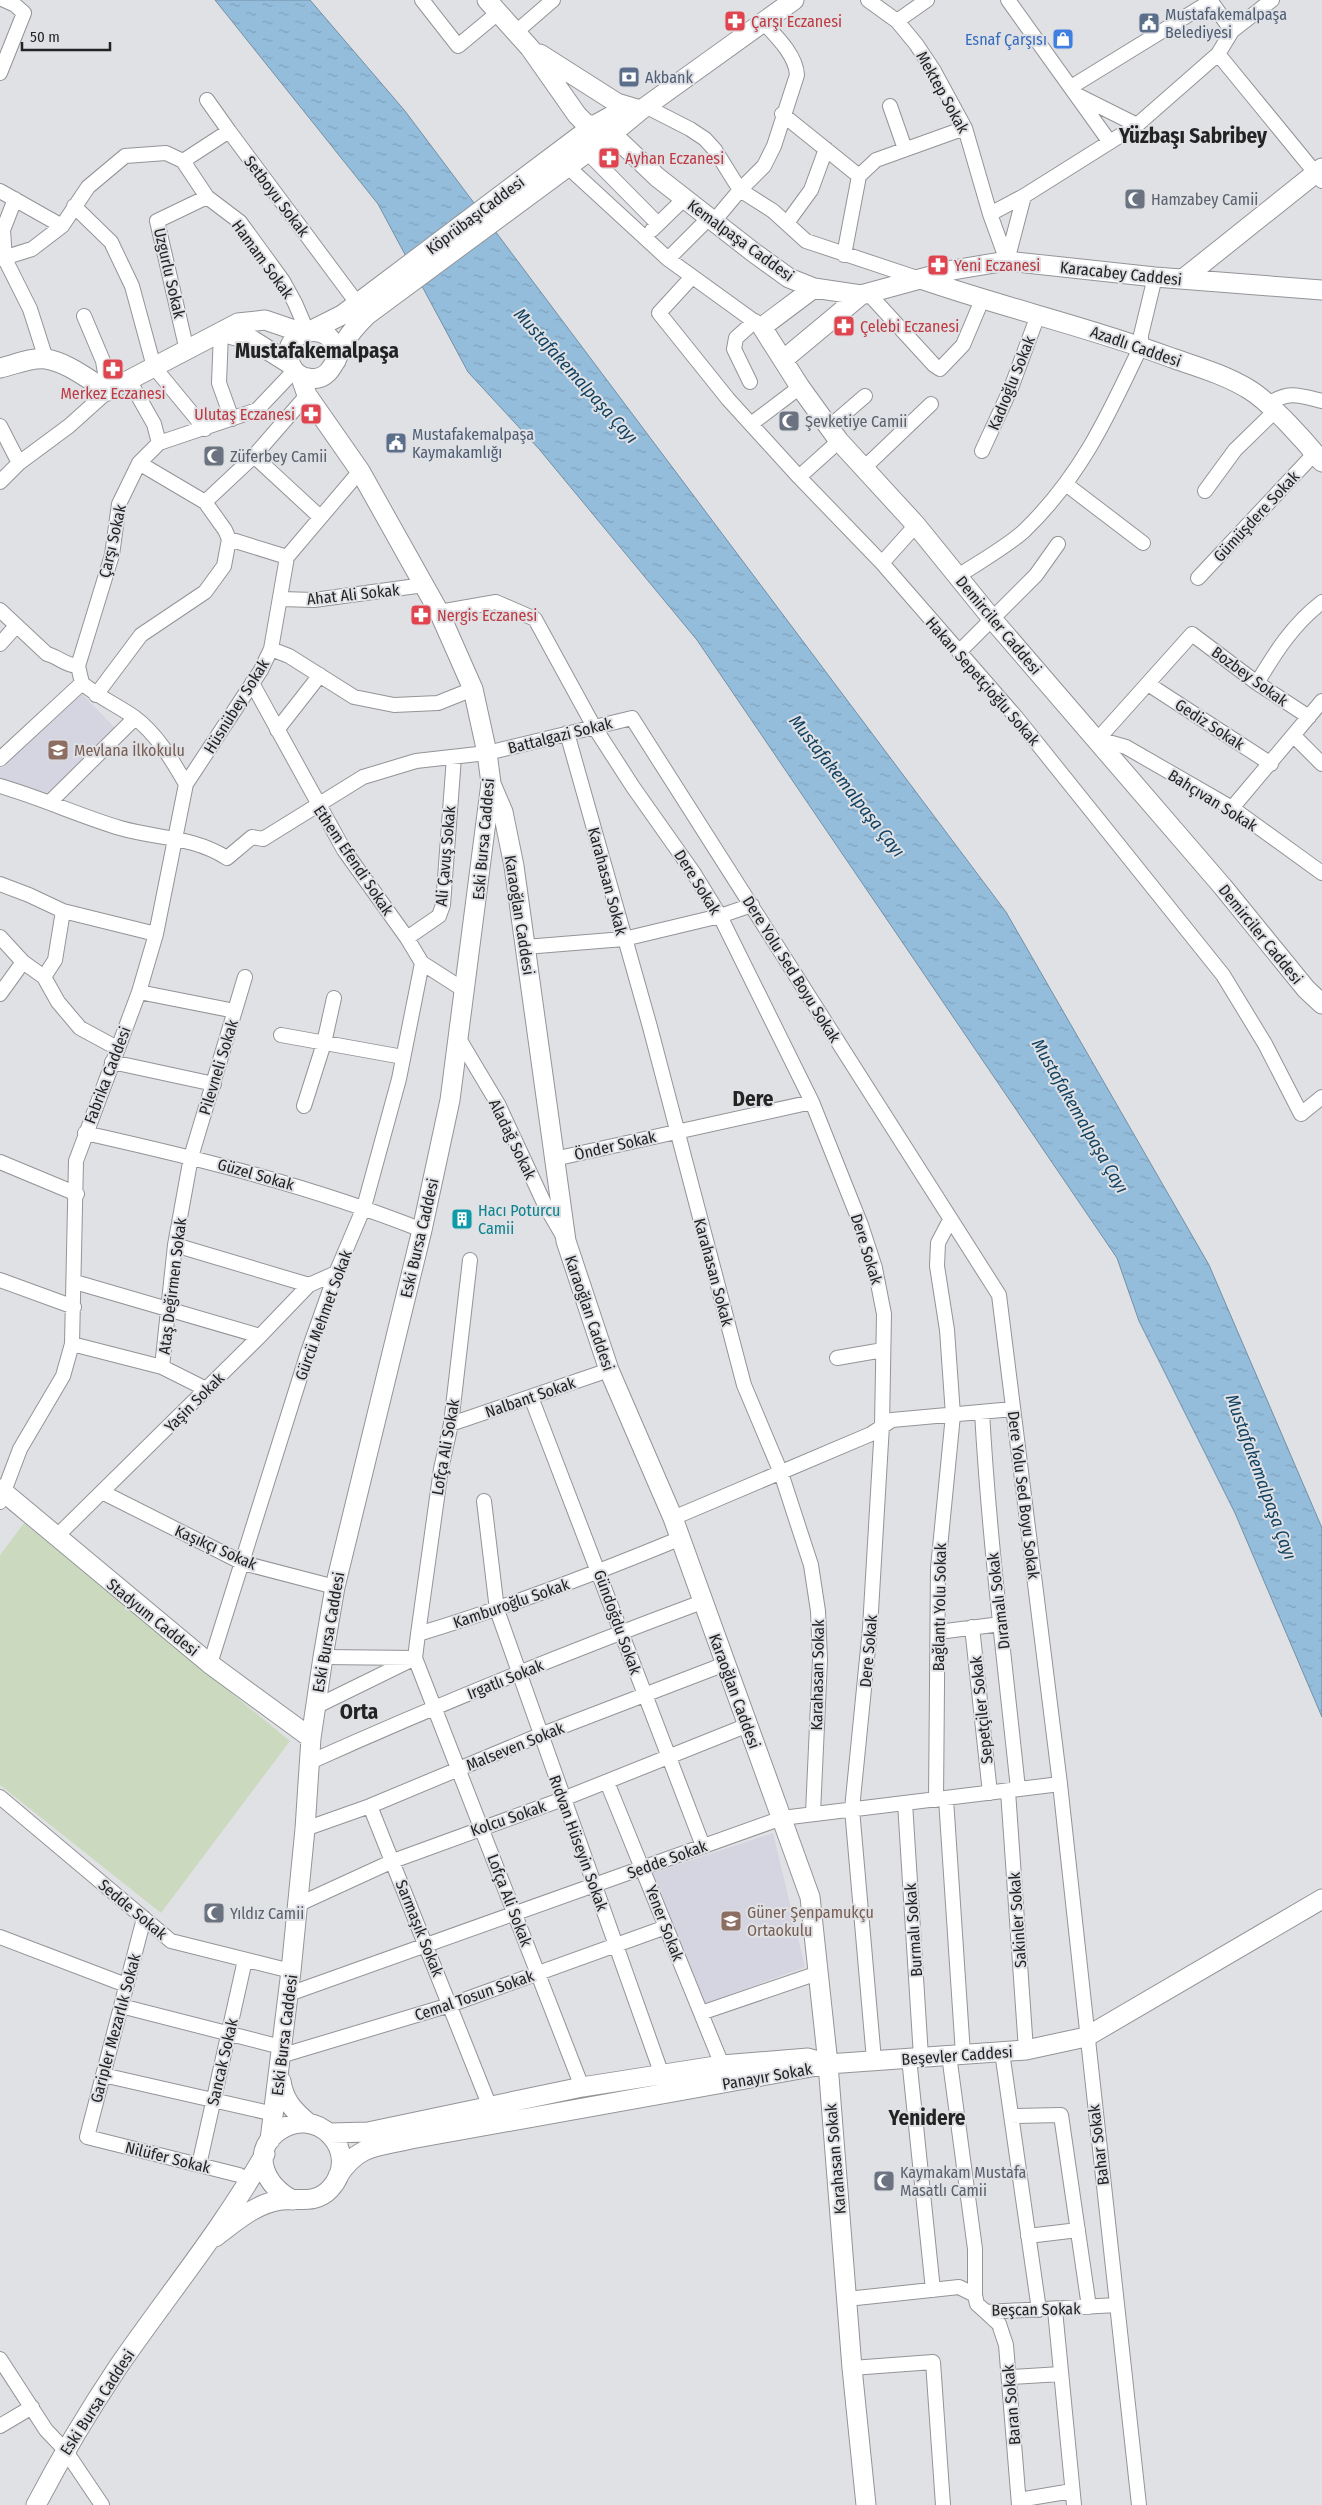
<svg xmlns="http://www.w3.org/2000/svg" width="1322" height="2505" viewBox="0 0 1322 2505" font-family="'Fira Sans Condensed',sans-serif">
  <style>
    .built { fill: #d4d5e0 }
    .grass { fill: #cbdabf }
    .water { fill: url(#water-ripples); stroke: #728fa5 }
    .lines { fill: none; stroke-linecap: round; stroke-linejoin: round }
    .street-casing { stroke: #939497; stroke-width: 16 }
    .secondary-casing { stroke: #939497; stroke-width: 21 }
    .street { stroke: #fff; stroke-width: 14 }
    .secondary { stroke: #fff; stroke-width: 19 }
    .labels { text-anchor: middle; stroke-width: 4; stroke-linejoin: round; paint-order: stroke }
    .service-label { font-size: 16px; fill: #4e5e75; stroke: #e0e1e5; text-anchor: start }
    .health-label { font-size: 16px; fill: #be3a42; stroke: #e0e1e5; text-anchor: start }
    .shop-label { font-size: 16px; fill: #366cbe; stroke: #e0e1e5; text-anchor: end }
    .street-label { font-size: 16px; fill: #232324; stroke: #e0e1e5 }
    .worship-label { font-size: 16px; fill: #5b616d; stroke: #e0e1e5; text-anchor: start }
    .education-label { font-size: 16px; fill: #785e54; stroke: #e0e1e5; text-anchor: start }
    .culture-label { font-size: 16px; fill: #0d838f; stroke: #e0e1e5; text-anchor: start }
    .water-label { font-size: 18px; font-style: italic; fill: #124362; stroke: #e0e1e5 }
    .district-label { font-size: 21px; font-weight: bold; fill: #232324; stroke: #e0e1e5 }
  </style>
  <defs>
    <pattern id="water-ripples" width="26" height="14" patternUnits="userSpaceOnUse" patternTransform="scale(1.25)"><rect width="26" height="14" fill="#94bddc"/><path d="M2 4q2-2 4 0t4 0M15 11q2-2 4 0t4 0" fill="none" stroke="#7fa2bd"/></pattern>
  </defs>
  <rect width="100%" height="100%" fill="#e0e1e5"/>
  <path class="built" d="M80 692 118 731 44 797 0 780V769Z
    M773 1833 805 1967 702 2005 650 1874Z"/>
  <path class="grass" d="M24 1523 290 1741 161 1913 0 1785V1555Z"/>
  <path class="water" d="M215 0H310L405 111 1006 912 1209 1265 1322 1528V1717L1235 1513 1139 1321 1117 1258 697 640 539 449 468 372 378 204Z"/>
  <g class="lines">
    <g class="street-casing">
      <path id="street" d="M422 0 458 46 499 12
        M868 0 897 21 916 44 934 71 965 128 990 214 1007 261
        M1008 0 1109 141
        M1210 0 1232 31
        M897 21 927 0
        M516 32 553 0
        M1218 54 1322 181
        M0 73 24 13 15 5 4 0
        M1071 87 1211 1
        M1077 95 1137 125
        M207 100 229 131
        M645 106 690 129 705 139 715 150 740 190 773 211 806 241 920 279
        M890 106 905 149
        M782 114 859 176
        M587 152 658 224
        M183 161 229 131 357 303
        M568 167 668 259 762 327
        M0 191 62 226
        M15 199 3 230 5 259 30 309 46 359
        M74 206 111 242 132 286 154 367 205 429
        M990 214 1024 196 1137 125 1218 54 1232 31 1272 0
        M714 221 740 190 764 166 774 146 797 75C796 55 776 36 763 22
        M787 223 811 190 826 149
        M652 230 685 198
        M844 255 859 176 876 160 965 128
        M0 259 32 249 62 226 88 187 125 156 166 153 183 161 207 197 240 222 283 281 295 303 307 331
        M668 259 710 217
        M1007 261 1024 196
        M692 277 659 313 728 399 799 477 882 563 1016 717 1223 975 1265 1044 1301 1114 1322 1097
        M868 293 934 365 940 369 963 345 982 300
        M221 332 219 383 232 419
        M187 351 157 221 207 197
        M129 380 154 424 159 443
        M750 382 734 349 736 338 755 321
        M1267 405C1288 390 1299 395 1322 401
        M751 424 800 387
        M0 426 19 463
        M829 427 865 396
        M982 451 1011 388 1038 315
        M254 456 320 517
        M864 468 931 404
        M799 477 839 441
        M0 482 19 463 69 426 108 391 103 361 84 316
        M1067 485 1143 543
        M1205 491 1235 450 1274 412
        M205 502 254 456 307 395
        M229 539 287 557
        M882 563 916 525
        M958 576C979 562 1005 548 1024 531 1081 476 1108 416 1141 346V335L1155 277
        M1198 578 1315 453
        M281 599 314 600 424 585
        M0 610 47 654C59 657 66 666 78 666
        M439 612 496 602 535 619 593 725 633 787 693 872 720 916 812 1102 861 1225 875 1268 884 1314 882 1425 870 1628 852 1809 874 2060
        M0 644 16 626
        M271 649 289 656 354 697 394 705 438 703 473 689
        M959 652 1036 575 1058 544
        M82 683 78 666 112 555 119 504 139 463 159 443 257 410 294 371
        M252 683 344 850 407 938 422 963 464 990
        M1257 683C1275 653 1293 624 1322 602
        M1148 684 1271 764
        M96 695 141 635 205 592 224 566 229 539 225 530 205 502 139 463
        M1309 717 1257 683 1192 634 1098 739 1126 747 1232 808 1322 873
        M277 730 320 675
        M567 733 650 1027 744 1385 781 1473 811 1565 818 1611 820 1660 813 1813
        M1294 736 1322 764
        M0 759 82 683
        M186 784 261 670 271 649 287 557 360 471
        M0 786C41 798 80 816 120 828 158 839 192 836 227 858L252 837 263 839 363 777 416 761 487 753 632 718 999 1295 1060 1784 1139 2505
        M50 802 135 718
        M1232 808 1322 701
        M0 884 29 895 63 911 156 934
        M0 937 23 962 44 977 58 1002 80 1028 117 1048
        M407 938 439 916 443 905 454 757
        M525 947 624 939 720 916 752 905
        M44 977 55 960 63 911
        M139 992 235 1011
        M0 994 23 962
        M281 1035 403 1057
        M458 1037 498 1104 545 1205 563 1236
        M112 1062 214 1084
        M304 1106 324 1043 334 998
        M85 1133C201 1159 311 1186 422 1230
        M554 1159 812 1102
        M0 1162 77 1194
        M175 1245 309 1285
        M0 1280 74 1307
        M75 1282 260 1336
        M72 1344 162 1367
        M837 1358 883 1350
        M206 1389 162 1367 175 1245 191 1157 245 977
        M531 1397 703 1846
        M982 1412C989 1538 1005 1664 1018 1789
        M451 1424 609 1370
        M102 1492 243 1563 335 1587
        M484 1501 497 1610 662 2075
        M0 1502 20 1449 63 1376 72 1344 76 1161 139 992 156 934 186 784C172 760 157 734 134 717 117 705 98 697 82 683
        M673 1518 871 1434 892 1420 1013 1409
        M56 1537 260 1336 309 1285 336 1273
        M972 1627 990 1793
        M938 1632 1001 1624
        M418 1634 441 1469 451 1424 470 1260
        M323 1657 415 1658 418 1634C508 1607 594 1574 681 1538
        M210 1664 308 1352 336 1273 364 1207 399 1079 422 963
        M315 1707 415 1658 582 2087
        M310 1762C439 1704 570 1651 702 1602
        M607 1782 722 2065
        M1008 1791 1026 2050
        M0 1797 171 1941 291 1971
        M946 1799 963 2054
        M936 1800 938 1568 953 1415 947 1330 937 1266 938 1243 950 1220
        M905 1803 921 2057
        M370 1806 490 2107
        M305 1829 370 1806 540 1735 725 1664
        M297 1905 393 1861 563 1799 748 1725
        M144 1918 87 2137 239 2175 248 2180
        M0 1937 126 1985
        M289 1994 782 1818 1060 1784
        M121 2006 281 2047
        M701 2013 818 1973
        M1002 2052 1039 2310
        M949 2055 975 2249V2295
        M280 2056 450 2005 666 1927
        M909 2058 933 2290
        M103 2075 274 2114
        M1011 2116 1061 2115 1089 2307
        M199 2165 245 1960
        M1028 2236 1078 2230
        M847 2299 959 2287 975 2295 977 2304 986 2312 1117 2305
        M1055 2310 1074 2505
        M986 2312 999 2324 1006 2345 1019 2505
        M0 2359 46 2430 65 2450 102 2505
        M852 2368 933 2362 943 2505
        M1010 2377 1061 2374
        M0 2426 32 2407
        M1019 2500 1072 2491"/>
    </g>
    <g class="secondary-casing">
      <path id="secondary" d="M487 0 530 48 577 115 585 123 612 134 657 177 753 252 789 278 814 288 861 295 953 270 1007 261 1155 277 1322 290
        M540 54 617 103 637 109
        M921 279C1004 308 1090 327 1172 358 1198 367 1226 375 1250 390 1272 404 1305 441 1322 462
        M1183 279 1322 168
        M814 288 762 327 800 387 839 441 916 525 993 620 1223 887 1306 989 1322 1004
        M310 331 342 315 593 126 613 115 639 110
        M221 332 252 340 290 364
        M783 360 861 295
        M336 361C340 314 275 329 291 365 294 372 300 377 308 378 331 383 336 357 345 342 350 332 359 323 367 315L612 134 641 110 794 0
        M0 368C14 365 31 357 46 359 67 362 89 380 108 391L238 323 265 320 303 333
        M491 784 503 812 514 866 566 1241 609 1370 673 1518 810 1897 828 2064 852 2368 866 2505
        M0 1489 210 1664 311 1738
        M828 2064 1026 2050 1086 2037 1322 1899
        M281 2081C284 2100 292 2109 307 2122
        M330 2133 368 2132 582 2087 722 2065 808 2058 828 2064 411 2139C377 2147 359 2144 338 2176
        M270 2140 291 1971 305 1829 311 1738 323 1657 335 1587 422 1230 450 1100 491 783 487 753 473 689 439 612 360 471 307 395 300 375
        M215 2237C234 2223 256 2203 281 2200 299 2198 316 2204 330 2189 364 2152 315 2101 276 2133 250 2155 267 2188 293 2200
        M36 2505C61 2457 88 2412 118 2367 167 2296 222 2229 265 2154"/>
    </g>
    <use href="#street" class="street"/>
    <use href="#secondary" class="secondary"/>
  </g>
  <defs>
    <g id="pharmacy-square" transform="scale(1.125)"><rect x="-9" y="-9" width="18" height="18" rx="4" fill="#e0444e" stroke="#e0e1e5"/><path d="M-2-6h4v4h4v4h-4v4h-4v-4h-4v-4h4Z" fill="#fff"/></g>
    <g id="civic-square" transform="scale(1.125)"><rect x="-9" y="-9" width="18" height="18" rx="4" fill="#5c6f8a" stroke="#e0e1e5"/><path d="M-.6-6.5H3V-4.5H.6V-3L4-1V1h2V6H-6V1h2V-1L-.6-3ZM-1.2 2.5V6h2.4V2.5Z" fill="#fff"/></g>
    <g id="shop-square" transform="scale(1.125)"><rect x="-9" y="-9" width="18" height="18" rx="4" fill="#3f7fe0" stroke="#e0e1e5"/><path d="M-5-2.5h2.3a2.7 3.5 0 0 1 5.4 0H5L5.5 6h-11ZM-1.5-2.5h3a1.5 2.3 0 0 0-3 0Z" fill="#fff"/></g>
    <g id="bank-square" transform="scale(1.125)"><rect x="-9" y="-9" width="18" height="18" rx="4" fill="#5c6f8a" stroke="#e0e1e5"/><path d="M-6-4H6V4H-6ZM0-2.3a2.3 2.3 0 1 0 0 4.6a2.3 2.3 0 1 0 0-4.6Z" fill="#fff"/></g>
    <g id="mosque-square" transform="scale(1.125)"><rect x="-9" y="-9" width="18" height="18" rx="4" fill="#6b7280" stroke="#e0e1e5"/><path d="M3.5-4.9A6 6 0 1 0 3.5 4.9A5 5 0 1 1 3.5-4.9Z" fill="#fff"/></g>
    <g id="school-square" transform="scale(1.125)"><rect x="-9" y="-9" width="18" height="18" rx="4" fill="#8d6e63" stroke="#e0e1e5"/><path d="M0-5L7-2L0 1L-7-2ZM-4 1L0 2.5L4 1V4Q0 6-4 4Z" fill="#fff"/></g>
    <g id="building-square" transform="scale(1.125)"><rect x="-9" y="-9" width="18" height="18" rx="4" fill="#0f9aa8" stroke="#e0e1e5"/><path d="M-4-6H4V6H1V3H-1V6H-4ZM-2.5-4.3h1.7v1.8h-1.7ZM.8-4.3h1.7v1.8H.8ZM-2.5-1h1.7V.8h-1.7ZM.8-1h1.7V.8H.8Z" fill="#fff"/></g>
  </defs>
  <g fill-rule="evenodd">
    <use href="#pharmacy-square" x="735" y="21"/>
    <use href="#civic-square" x="1149" y="23"/>
    <use href="#shop-square" x="1063" y="39"/>
    <use href="#bank-square" x="629" y="77"/>
    <use href="#pharmacy-square" x="609" y="158"/>
    <use href="#mosque-square" x="1135" y="199"/>
    <use href="#pharmacy-square" x="938" y="265"/>
    <use href="#pharmacy-square" x="844" y="326"/>
    <use href="#pharmacy-square" x="113" y="369"/>
    <use href="#pharmacy-square" x="311" y="414"/>
    <use href="#mosque-square" x="789" y="421"/>
    <use href="#civic-square" x="396" y="443"/>
    <use href="#mosque-square" x="214" y="456"/>
    <use href="#pharmacy-square" x="421" y="615"/>
    <use href="#school-square" x="58" y="750"/>
    <use href="#building-square" x="462" y="1219"/>
    <use href="#mosque-square" x="214" y="1913"/>
    <use href="#school-square" x="731" y="1921"/>
    <use href="#mosque-square" x="884" y="2181"/>
  </g>
  <g class="labels">
    <g class="service-label">
      <text x="1165" y="20">Mustafakemalpaşa<tspan x="1165" dy="18">Belediyesi</tspan></text>
      <text x="645" y="83">Akbank</text>
      <text x="412" y="440">Mustafakemalpaşa<tspan x="412" dy="18">Kaymakamlığı</tspan></text>
    </g>
    <g class="health-label">
      <text x="751" y="27">Çarşı Eczanesi</text>
      <text x="625" y="164">Ayhan Eczanesi</text>
      <text x="954" y="271">Yeni Eczanesi</text>
      <text x="860" y="332">Çelebi Eczanesi</text>
      <text x="113" y="399" text-anchor="middle">Merkez Eczanesi</text>
      <text x="295" y="420" text-anchor="end">Ulutaş Eczanesi</text>
      <text x="437" y="621">Nergis Eczanesi</text>
    </g>
    <g class="shop-label">
      <text x="1047" y="45">Esnaf Çarşısı</text>
    </g>
    <g class="street-label">
      <text transform="translate(943 92) rotate(61)" y="6">Mektep Sokak</text>
      <text transform="translate(277 196) rotate(53)" y="6">Setboyu Sokak</text>
      <text transform="translate(475 215) rotate(-37)" y="6">KöprübaşıCaddesi</text>
      <text transform="translate(741 240) rotate(36)" y="6">Kemalpaşa Caddesi</text>
      <text transform="translate(263 259) rotate(54)" y="6">Hamam Sokak</text>
      <text transform="translate(170 273) rotate(77)" y="6">Uzgurlu Sokak</text>
      <text transform="translate(1121 273) rotate(6)" y="6">Karacabey Caddesi</text>
      <text transform="translate(1136 346) rotate(19)" y="6">Azadlı Caddesi</text>
      <text transform="translate(1011 383) rotate(-68)" y="6">Kadıoğlu Sokak</text>
      <text transform="translate(1256 516) rotate(-47)" y="6">Gümüşdere Sokak</text>
      <text transform="translate(112 541) rotate(-77)" y="6">Çarşı Sokak</text>
      <text transform="translate(353 594) rotate(-6)" y="6">Ahat Ali Sokak</text>
      <text transform="translate(999 625) rotate(50)" y="6">Demirciler Caddesi</text>
      <text transform="translate(1250 676) rotate(36)" y="6">Bozbey Sokak</text>
      <text transform="translate(983 681) rotate(49)" y="6">Hakan Sepetçioğlu Sokak</text>
      <text transform="translate(236 706) rotate(-58)" y="6">Hüsnübey Sokak</text>
      <text transform="translate(1210 724) rotate(33)" y="6">Gediz Sokak</text>
      <text transform="translate(560 735) rotate(-14)" y="6">Battalgazi Sokak</text>
      <text transform="translate(1213 800) rotate(32)" y="6">Bahçıvan Sokak</text>
      <text transform="translate(483 839) rotate(-85)" y="6">Eski Bursa Caddesi</text>
      <text transform="translate(445 856) rotate(-85)" y="6">Ali Çavuş Sokak</text>
      <text transform="translate(354 860) rotate(56)" y="6">Ethem Efendi Sokak</text>
      <text transform="translate(608 881) rotate(75)" y="6">Karahasan Sokak</text>
      <text transform="translate(698 882) rotate(58)" y="6">Dere Sokak</text>
      <text transform="translate(520 915) rotate(81)" y="6">Karaoğlan Caddesi</text>
      <text transform="translate(1261 934) rotate(51)" y="6">Demirciler Caddesi</text>
      <text transform="translate(792 969) rotate(58)" y="6">Dere Yolu Sed Boyu Sokak</text>
      <text transform="translate(218 1067) rotate(-73)" y="6">Pilevneli Sokak</text>
      <text transform="translate(107 1075) rotate(-69)" y="6">Fabrika Caddesi</text>
      <text transform="translate(513 1139) rotate(64)" y="6">Aladağ Sokak</text>
      <text transform="translate(615 1145) rotate(-13)" y="6">Önder Sokak</text>
      <text transform="translate(256 1174) rotate(16)" y="6">Güzel Sokak</text>
      <text transform="translate(419 1238) rotate(-77)" y="6">Eski Bursa Caddesi</text>
      <text transform="translate(867 1249) rotate(73)" y="6">Dere Sokak</text>
      <text transform="translate(714 1272) rotate(75)" y="6">Karahasan Sokak</text>
      <text transform="translate(172 1286) rotate(-83)" y="6">Ataş Değirmen Sokak</text>
      <text transform="translate(590 1313) rotate(71)" y="6">Karaoğlan Caddesi</text>
      <text transform="translate(323 1315) rotate(-70)" y="6">Gürcü Mehmet Sokak</text>
      <text transform="translate(530 1397) rotate(-19)" y="6">Nalbant Sokak</text>
      <text transform="translate(194 1402) rotate(-45)" y="6">Yaşin Sokak</text>
      <text transform="translate(445 1447) rotate(-80)" y="6">Lofça Ali Sokak</text>
      <text transform="translate(1024 1495) rotate(83)" y="6">Dere Yolu Sed Boyu Sokak</text>
      <text transform="translate(216 1547) rotate(24)" y="6">Kaşıkçı Sokak</text>
      <text transform="translate(998 1601) rotate(-97)" y="6">Dıramalı Sokak</text>
      <text transform="translate(511 1603) rotate(-19)" y="6">Kamburoğlu Sokak</text>
      <text transform="translate(939 1607) rotate(-89)" y="6">Bağlantı Yolu Sokak</text>
      <text transform="translate(153 1617) rotate(39)" y="6">Stadyum Caddesi</text>
      <text transform="translate(618 1622) rotate(70)" y="6">Gündoğdu Sokak</text>
      <text transform="translate(328 1632) rotate(-80)" y="6">Eski Bursa Caddesi</text>
      <text transform="translate(868 1651) rotate(-85)" y="6">Dere Sokak</text>
      <text transform="translate(817 1675) rotate(-89)" y="6">Karahasan Sokak</text>
      <text transform="translate(505 1679) rotate(-22)" y="6">Irgatlı Sokak</text>
      <text transform="translate(735 1691) rotate(70)" y="6">Karaoğlan Caddesi</text>
      <text transform="translate(981 1710) rotate(-96)" y="6">Sepetçiler Sokak</text>
      <text transform="translate(515 1746) rotate(-22)" y="6">Malseven Sokak</text>
      <text transform="translate(508 1818) rotate(-19)" y="6">Kolcu Sokak</text>
      <text transform="translate(579 1843) rotate(70)" y="6">Rıdvan Hüseyin Sokak</text>
      <text transform="translate(667 1859) rotate(-20)" y="6">Sedde Sokak</text>
      <text transform="translate(510 1900) rotate(69)" y="6">Lofça Ali Sokak</text>
      <text transform="translate(133 1909) rotate(40)" y="6">Sedde Sokak</text>
      <text transform="translate(1017 1920) rotate(-94)" y="6">Sakinler Sokak</text>
      <text transform="translate(665 1923) rotate(69)" y="6">Yener Sokak</text>
      <text transform="translate(420 1928) rotate(68)" y="6">Sarmaşık Sokak</text>
      <text transform="translate(913 1930) rotate(-94)" y="6">Burmalı Sokak</text>
      <text transform="translate(474 1995) rotate(-19)" y="6">Cemal Tosun Sokak</text>
      <text transform="translate(115 2028) rotate(-75)" y="6">Garipler Mezarlık Sokak</text>
      <text transform="translate(284 2035) rotate(-83)" y="6">Eski Bursa Caddesi</text>
      <text transform="translate(957 2055) rotate(-4)" y="6">Beşevler Caddesi</text>
      <text transform="translate(222 2062) rotate(-77)" y="6">Sancak Sokak</text>
      <text transform="translate(767 2076) rotate(-10)" y="6">Panayır Sokak</text>
      <text transform="translate(1098 2145) rotate(-97)" y="6">Bahar Sokak</text>
      <text transform="translate(168 2157) rotate(14)" y="6">Nilüfer Sokak</text>
      <text transform="translate(835 2159) rotate(-95)" y="6">Karahasan Sokak</text>
      <text transform="translate(1036 2309) rotate(-1)" y="6">Beşcan Sokak</text>
      <text transform="translate(97 2402) rotate(-57)" y="6">Eski Bursa Caddesi</text>
      <text transform="translate(1011 2405) rotate(-95)" y="6">Baran Sokak</text>
    </g>
    <g class="worship-label">
      <text x="1151" y="205">Hamzabey Camii</text>
      <text x="805" y="427">Şevketiye Camii</text>
      <text x="230" y="462">Züferbey Camii</text>
      <text x="230" y="1919">Yıldız Camii</text>
      <text x="900" y="2178">Kaymakam Mustafa<tspan x="900" dy="18">Masatlı Camii</tspan></text>
    </g>
    <g class="education-label">
      <text x="74" y="756">Mevlana İlkokulu</text>
      <text x="747" y="1918">Güner Şenpamukçu<tspan x="747" dy="18">Ortaokulu</tspan></text>
    </g>
    <g class="culture-label">
      <text x="478" y="1216">Hacı Poturcu<tspan x="478" dy="18">Camii</tspan></text>
    </g>
    <g class="water-label">
      <text transform="translate(576 376) rotate(48)" y="6">Mustafakemalpaşa Çayı</text>
      <text transform="translate(847 786) rotate(52)" y="6">Mustafakemalpaşa Çayı</text>
      <text transform="translate(1080 1116) rotate(60)" y="6">Mustafakemalpaşa Çayı</text>
      <text transform="translate(1261 1477) rotate(70)" y="6">Mustafakemalpaşa Çayı</text>
    </g>
    <g class="district-label">
      <text x="1193" y="143">Yüzbaşı Sabribey</text>
      <text x="317" y="358">Mustafakemalpaşa</text>
      <text x="753" y="1106">Dere</text>
      <text x="359" y="1719">Orta</text>
      <text x="927" y="2125">Yenidere</text>
    </g>
  </g>
  <path d="M22 42v8h88v-8" fill="none" stroke="#232324" stroke-width="2.5"/>
  <text x="30" y="42" font-size="15" fill="#232324" stroke="#e0e1e5" stroke-width="4" paint-order="stroke">50 m</text>
</svg>
